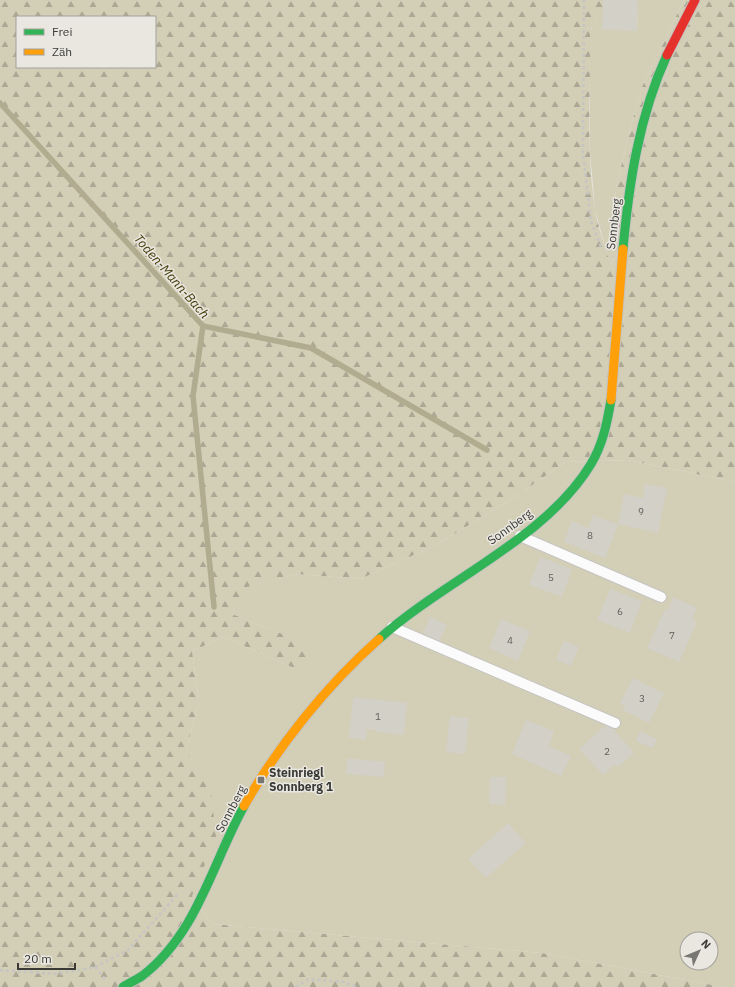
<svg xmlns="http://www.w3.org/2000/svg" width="735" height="987" viewBox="0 0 735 987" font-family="'IBM Plex Sans',sans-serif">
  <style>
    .green { fill: #d3ceb6; fill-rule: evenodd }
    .forest { fill: url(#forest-firs); fill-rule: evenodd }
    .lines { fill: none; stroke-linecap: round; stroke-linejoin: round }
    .stream { stroke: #b1ab8f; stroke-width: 5.5 }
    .building { fill: #d2d0c7 }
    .lane-casing { stroke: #c5c4c2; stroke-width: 12 }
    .fast-casing { stroke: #c5c4c2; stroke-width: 11 }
    .slow-casing { stroke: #c5c4c2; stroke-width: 11 }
    .jam-casing { stroke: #c5c4c2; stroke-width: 11 }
    .path { stroke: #c5c5c4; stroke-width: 2.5; stroke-dasharray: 3 3; stroke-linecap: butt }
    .lane { stroke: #fbfbfb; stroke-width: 10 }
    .fast { stroke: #30b455; stroke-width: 9 }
    .slow { stroke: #ff9f0a; stroke-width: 9 }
    .jam { stroke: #e5322d; stroke-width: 9 }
    .poi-dot { fill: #777673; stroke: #e9e7e0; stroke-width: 1.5 }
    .labels { text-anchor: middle; stroke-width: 3; stroke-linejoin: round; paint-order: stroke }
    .number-label { font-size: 10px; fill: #62615c }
    .street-label { font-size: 12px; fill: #3a3a37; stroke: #e9e7e0 }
    .poi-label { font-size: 12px; font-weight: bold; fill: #3a3a37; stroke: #e9e7e0; text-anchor: start }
    .water-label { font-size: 13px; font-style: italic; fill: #463c09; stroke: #e9e7e0 }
  </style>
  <defs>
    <pattern id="forest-firs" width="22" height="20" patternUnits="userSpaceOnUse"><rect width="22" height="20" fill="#d3ceb6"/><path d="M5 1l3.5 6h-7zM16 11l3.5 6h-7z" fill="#aca895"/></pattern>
  </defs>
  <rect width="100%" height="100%" fill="#e7e6e2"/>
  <path class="green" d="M638 0H684L642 87 630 129 616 188 612 268 605 247 595 209 590 152V37L592 25 597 19 602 18V29L637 30Z
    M628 460 735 482V987H723L542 953 212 924 192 896 186 751 199 701 192 651 224 637 294 668 304 643 232 614 242 588 297 574 360 579 436 545 507 502 566 462ZM687 939H711V963H687Z"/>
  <path class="forest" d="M0 0H638L637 31 602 29V19H597L592 25 590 37C591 93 586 152 595 208 598 228 605 248 612 267L616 188 630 129 642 87 684 0H735V482L628 460 566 462 507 502 436 545 360 579 297 574 243 588 232 614 305 643 310 661 294 668 224 637 192 651 199 701 186 751 211 791 216 837 192 896 212 924 542 953 723 987H0ZM17 17H155V67H17Z"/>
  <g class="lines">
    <path class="stream" d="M0 103 203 326 193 396 214 607
      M203 326 311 348 487 450"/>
  </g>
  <path class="building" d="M603 0H638L637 31 602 29Z
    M645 484 667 488 658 533 618 524 624 494 643 498Z
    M593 515 618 524 605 558 564 542 572 521 588 528Z
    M540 557 572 569 562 597 529 585Z
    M610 589 642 601 630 633 597 620Z
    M673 597 697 608 692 619 697 622 679 662 647 648 665 609 668 610Z
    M430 617 447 625 439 641 423 633Z
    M501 619 530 631 518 661 489 648Z
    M564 641 579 647 571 666 556 660Z
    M633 678 664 693 649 723 623 710 625 706 620 703Z
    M353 697 407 703 404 735 376 732V730L367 729 366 740 349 738Z
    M450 716 469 718 465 754 446 752Z
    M526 720 554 731 549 746 571 756 561 776 512 754Z
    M608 723 634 753 618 767 615 764 603 775 579 749Z
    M640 731 657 739 653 748 636 741Z
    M347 758 385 762 384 777 346 774Z
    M490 777H506L505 805 489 804Z
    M508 823 526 843 486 878 468 859Z"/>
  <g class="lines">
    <g class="lane-casing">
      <path id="lane" d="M520 536 661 597
        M392 627 615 723"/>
    </g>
    <g class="fast-casing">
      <path id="fast" d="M623 249C629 183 639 116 667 55
        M379 639C444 580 546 539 591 464 603 444 607 423 611 400
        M123 987C129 983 136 980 142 976 197 934 212 864 244 806"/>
    </g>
    <g class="slow-casing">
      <path id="slow" d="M611 400 623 249
        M244 806C278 746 327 685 379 639"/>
    </g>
    <g class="jam-casing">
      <path id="jam" d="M667 55 695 0"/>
    </g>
    <path class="path" d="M584 0 583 154 591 221 601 247
      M95 967 128 950 179 893
      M0 970 57 974 95 967 105 979
      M296 987 308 979 344 982 357 987"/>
    <use href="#lane" class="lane"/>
    <use href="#fast" class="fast"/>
    <use href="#slow" class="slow"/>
    <use href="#jam" class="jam"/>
  </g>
  <rect class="poi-dot" x="257" y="776" width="8" height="8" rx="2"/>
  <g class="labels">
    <g class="number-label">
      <text x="641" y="515">9</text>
      <text x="590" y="539">8</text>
      <text x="551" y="581">5</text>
      <text x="620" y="615">6</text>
      <text x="672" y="639">7</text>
      <text x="510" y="644">4</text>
      <text x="642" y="702">3</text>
      <text x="378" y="720">1</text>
      <text x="607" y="755">2</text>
    </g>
    <g class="street-label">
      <text transform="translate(614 224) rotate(-83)" y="4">Sonnberg</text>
      <text transform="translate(510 527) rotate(-36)" y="4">Sonnberg</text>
      <text transform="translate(231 809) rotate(-62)" y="4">Sonnberg</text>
    </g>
    <g class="poi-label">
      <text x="269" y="777">Steinriegl<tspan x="269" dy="14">Sonnberg 1</tspan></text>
    </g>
    <g class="water-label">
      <text transform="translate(172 276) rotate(49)" y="5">Toden-Mann-Bach</text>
    </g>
  </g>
  <rect x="16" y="16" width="140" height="52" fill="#e9e7e0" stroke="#a3a29c"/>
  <rect x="24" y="29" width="20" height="6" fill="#30b455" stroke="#a3a29c"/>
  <text x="52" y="36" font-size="12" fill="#3a3a37">Frei</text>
  <rect x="24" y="49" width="20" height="6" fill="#ff9f0a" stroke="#a3a29c"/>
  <text x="52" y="56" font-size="12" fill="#3a3a37">Zäh</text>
  <g transform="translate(699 951) rotate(46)"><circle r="19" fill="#e9e7e0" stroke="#a3a29c"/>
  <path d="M0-3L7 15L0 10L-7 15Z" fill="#777673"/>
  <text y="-6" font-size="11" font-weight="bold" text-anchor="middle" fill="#3a3a37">N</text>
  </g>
  <path d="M18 963v6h57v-6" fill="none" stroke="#3a3a37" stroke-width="2"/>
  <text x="24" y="963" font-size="12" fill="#3a3a37" stroke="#e9e7e0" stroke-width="3" paint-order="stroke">20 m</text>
</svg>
